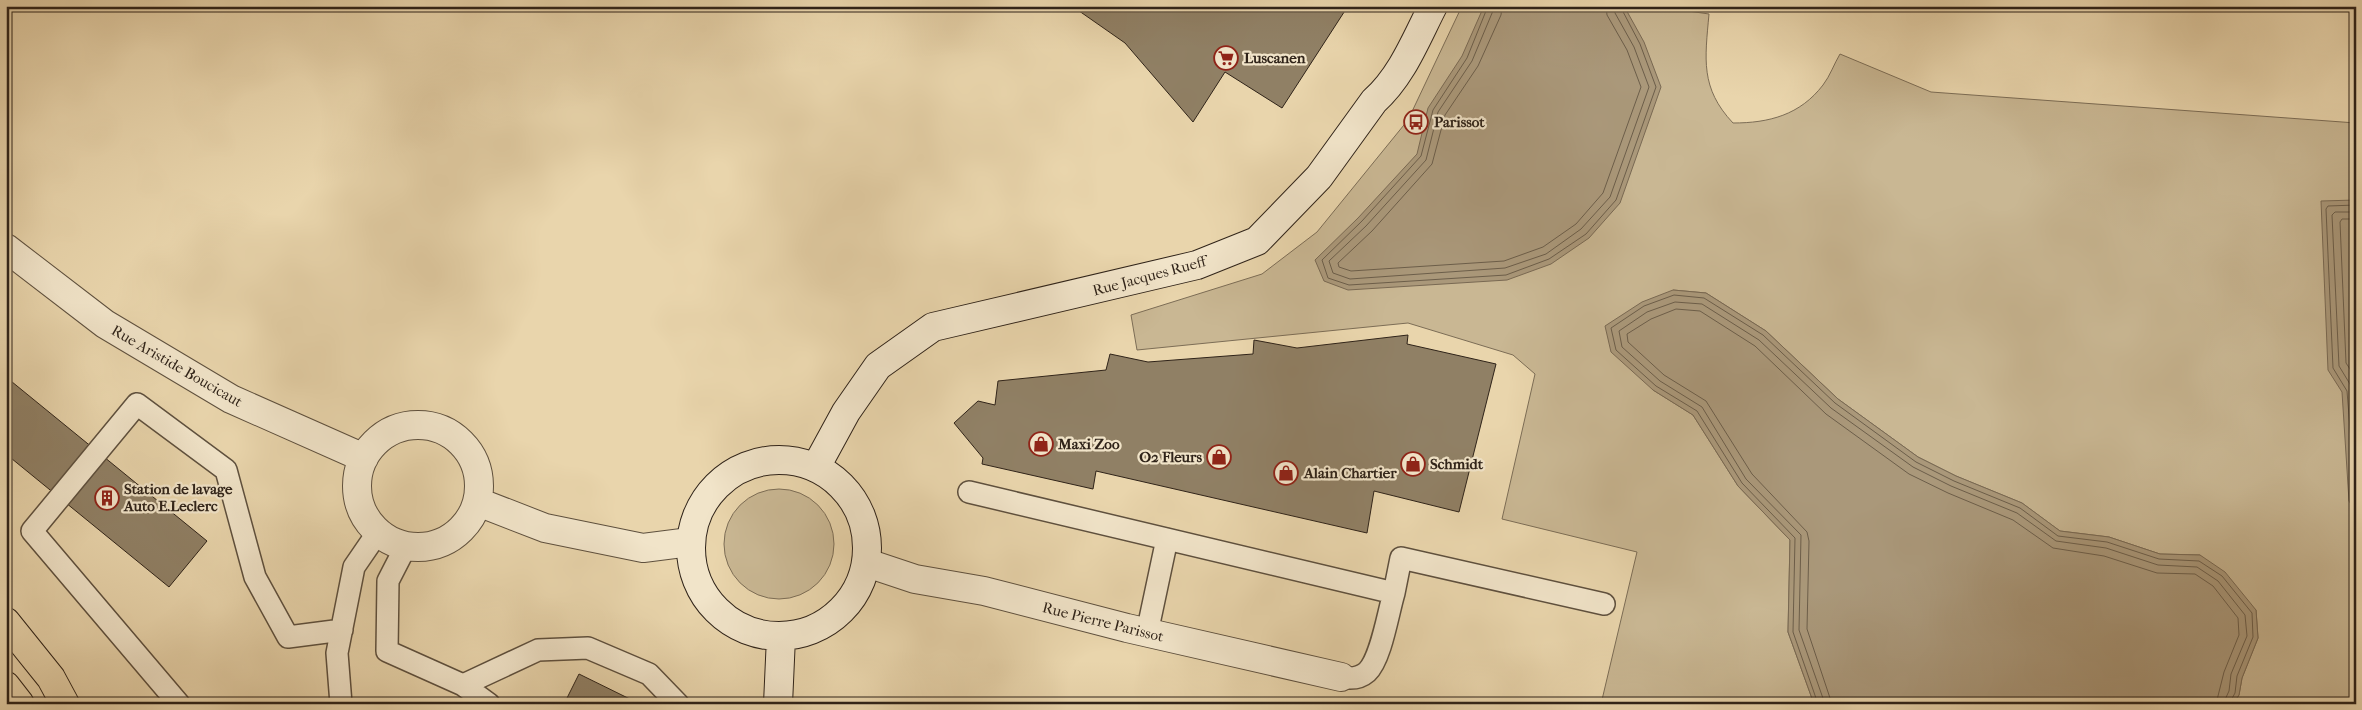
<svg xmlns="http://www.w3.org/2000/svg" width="2362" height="710" viewBox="0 0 2362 710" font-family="'IM FELL French Canon',serif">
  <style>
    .green { fill: #c9b793; stroke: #7c6d56 }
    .water { fill: #aa987a; stroke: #796953 }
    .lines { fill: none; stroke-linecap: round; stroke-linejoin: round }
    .shore { stroke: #6c5e4a; stroke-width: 1 }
    .building { fill: #908065; stroke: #2f2319 }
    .lane-casing { stroke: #5e503e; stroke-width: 24 }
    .street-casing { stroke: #5e503e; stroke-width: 30 }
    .secondary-casing { stroke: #2f2319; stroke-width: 30 }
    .primary-casing { stroke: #2f2319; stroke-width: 30 }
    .lane { stroke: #f1e4c9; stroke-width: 21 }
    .street { stroke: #f1e4c9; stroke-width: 28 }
    .secondary { stroke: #f1e4c9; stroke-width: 28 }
    .primary { stroke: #e9d5ac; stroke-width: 28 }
    .labels { text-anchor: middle; stroke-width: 4.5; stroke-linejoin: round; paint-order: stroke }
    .poi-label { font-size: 15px; font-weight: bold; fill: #2f2319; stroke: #f1e4c9; text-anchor: start }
    .street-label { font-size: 15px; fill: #2f2319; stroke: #f1e4c9 }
  </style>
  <rect width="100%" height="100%" fill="#e9d5ac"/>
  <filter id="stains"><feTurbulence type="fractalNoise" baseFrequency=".004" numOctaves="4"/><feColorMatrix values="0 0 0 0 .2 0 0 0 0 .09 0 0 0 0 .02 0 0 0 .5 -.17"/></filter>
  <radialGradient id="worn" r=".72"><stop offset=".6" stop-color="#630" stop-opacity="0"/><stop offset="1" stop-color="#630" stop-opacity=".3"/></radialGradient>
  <path class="green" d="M1462 6H1654L1709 14C1705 59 1700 88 1733 123 1769 123 1800 115 1823 85 1830 76 1834 64 1840 54L1931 92 2356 123V704H2233L2239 695 2242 678 2258 638 2256 610 2200 555 2160 554 2109 537 2060 531 2022 503 1956 476 1918 457 1838 399 1766 331 1706 293 1673 290 1653 390 1693 415 1738 486 1790 540 1788 632 1814 704H1601L1637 552 1502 519 1535 374 1513 355 1408 323 1137 350 1131 315 1262 274 1317 232 1408 120Z
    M724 544a55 55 0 1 1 110 0a55 55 0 1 1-110 0Z"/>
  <path class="water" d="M1484 6H1624L1644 42 1661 87 1620 203 1589 238 1551 264 1507 280 1348 290 1324 281 1315 260 1358 218 1417 154 1428 108 1462 56Z
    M2356 200V513L2349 501 2342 392 2328 370 2321 201Z
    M1673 290 1706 293 1766 331 1838 399 1918 457 1956 476 2022 503 2060 531 2109 537 2160 554 2200 555 2225 572 2256 610 2258 638 2242 678 2239 695 2233 704H1814L1788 632 1790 540 1738 486 1693 415 1653 390 1611 352 1605 326 1642 302Z"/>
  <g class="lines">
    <path class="shore" d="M1488 6 1467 58 1433 110 1421 156 1362 221 1322 260 1328 278 1349 285 1506 275 1549 259 1586 234 1616 200 1656 87 1640 44 1620 6
      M1495 6 1472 61 1438 112 1426 160 1366 226 1329 261 1333 273 1350 279 1505 268 1546 254 1581 229 1610 197 1649 87 1634 47 1615 13 1613 6
      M1502 6 1501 15 1478 66 1445 115 1432 164 1372 231 1338 263 1339 267 1351 271 1504 261 1543 247 1576 224 1603 193 1641 87 1627 50 1607 15 1606 6
      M2356 205 2328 206 2326 209 2333 368 2347 391 2356 503
      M2356 212H2335L2332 215 2339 366 2353 389 2356 428
      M2356 219H2342L2340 222 2346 363 2356 378
      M1818 704 1793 632 1795 538 1742 483 1697 411 1656 386 1616 350 1611 328 1644 306 1674 295 1704 298 1763 335 1835 403 1916 462 1954 481 2020 508 2058 536 2107 542 2159 559 2199 561 2222 576 2252 613 2253 637 2237 676 2235 693 2229 704
      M1825 704 1799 630 1801 535 1746 479 1702 407 1660 381 1622 347 1619 331 1647 312 1675 302 1702 304 1759 340 1831 408 1913 467 1951 486 2017 513 2056 541 2106 548 2158 565 2197 567 2218 581 2245 615 2247 636 2231 674 2229 691 2223 704
      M1832 704 1807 629 1809 541 1807 532 1752 474 1706 401 1664 375 1628 342 1627 334 1651 319 1676 309 1700 311 1755 346 1826 414 1909 474 1948 493 2013 520 2053 548 2104 556 2157 573 2195 574 2213 586 2238 618 2239 635 2224 672 2216 704"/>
  </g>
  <path class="building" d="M1072 6H1348L1282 108 1225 72 1193 122 1125 43Z
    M1408 335 1407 344 1496 364 1459 512 1374 491 1367 533 1096 471 1093 489 982 464 983 458 954 423 978 401 995 405 998 381 1106 370 1110 354 1148 362 1253 354 1254 340 1297 348Z
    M6 377 207 541 169 587 6 454Z
    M579 674 636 702 564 704Z"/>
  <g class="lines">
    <g class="lane-casing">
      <path id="lane" d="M969 492 1394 593 1401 558 1604 604
        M406 546 388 581 387 651 463 685 538 650 588 648 649 674 678 704
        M1147 633 1167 539
        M1341 677C1350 679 1359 679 1367 672 1381 659 1388 613 1394 593
        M463 685 489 704
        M179 704 32 531 137 404 226 470 255 577 288 637 342 630
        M341 704 337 653 354 567 378 532"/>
    </g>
    <g class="street-casing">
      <path id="street" d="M6 248 105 324 231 399 364 458
        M357 486a61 61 0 1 1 122 0a61 61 0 1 1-122 0Z
        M478 502 545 528 643 548 690 542
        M867 563 915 579 984 591 1127 628 1341 677"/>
    </g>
    <g class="secondary-casing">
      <path id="secondary" d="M691 548a88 88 0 1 1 176 0a88 88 0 1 1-176 0Z
        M816 467 846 412 878 366 933 327 1197 265 1257 241 1319 177 1374 101C1402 76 1416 39 1433 6
        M778 704 781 637"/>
    </g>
    <g class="primary-casing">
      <path id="primary" d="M6 622 51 678 65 704
        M6 686 20 704"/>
    </g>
    <use href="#lane" class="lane"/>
    <use href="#street" class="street"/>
    <use href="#secondary" class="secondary"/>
    <use href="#primary" class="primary"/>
  </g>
  <defs>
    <g id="supermarket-ring" transform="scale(1.25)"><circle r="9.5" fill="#f1e4c9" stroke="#8f2418" stroke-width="1.5"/><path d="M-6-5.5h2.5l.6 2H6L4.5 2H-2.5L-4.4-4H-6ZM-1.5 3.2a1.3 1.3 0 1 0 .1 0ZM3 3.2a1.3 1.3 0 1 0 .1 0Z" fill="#8f2418"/></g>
    <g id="bus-ring" transform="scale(1.25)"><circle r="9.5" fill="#f1e4c9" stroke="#8f2418" stroke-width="1.5"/><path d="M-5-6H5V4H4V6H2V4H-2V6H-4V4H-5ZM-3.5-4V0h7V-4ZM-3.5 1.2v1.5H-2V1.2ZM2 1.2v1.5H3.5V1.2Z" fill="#8f2418"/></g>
    <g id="shop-ring" transform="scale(1.25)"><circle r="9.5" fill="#f1e4c9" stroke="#8f2418" stroke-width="1.5"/><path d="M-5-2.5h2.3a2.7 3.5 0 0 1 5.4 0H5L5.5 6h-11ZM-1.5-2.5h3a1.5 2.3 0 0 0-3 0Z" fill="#8f2418"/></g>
    <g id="building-ring" transform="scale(1.25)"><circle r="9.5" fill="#f1e4c9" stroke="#8f2418" stroke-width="1.5"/><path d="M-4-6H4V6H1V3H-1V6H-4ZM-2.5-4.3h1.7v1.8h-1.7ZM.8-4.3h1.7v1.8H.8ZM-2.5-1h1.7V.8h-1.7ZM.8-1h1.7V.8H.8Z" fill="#8f2418"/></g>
  </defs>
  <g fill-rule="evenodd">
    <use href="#supermarket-ring" x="1226" y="58"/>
    <use href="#bus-ring" x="1416" y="122"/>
    <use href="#shop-ring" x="1041" y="444"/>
    <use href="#shop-ring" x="1219" y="457"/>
    <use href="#shop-ring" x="1413" y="464"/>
    <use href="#shop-ring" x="1286" y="473"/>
    <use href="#building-ring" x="107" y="498"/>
  </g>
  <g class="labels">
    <g class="poi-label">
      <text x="1244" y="63">Luscanen</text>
      <text x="1434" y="127">Parissot</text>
      <text x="1058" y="449">Maxi Zoo</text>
      <text x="1202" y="462" text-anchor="end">O2 Fleurs</text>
      <text x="1430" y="469">Schmidt</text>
      <text x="1304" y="478">Alain Chartier</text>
      <text x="124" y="494">Station de lavage<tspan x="124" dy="17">Auto E.Leclerc</tspan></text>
    </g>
    <g class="street-label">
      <text transform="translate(1149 276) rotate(-15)" y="5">Rue Jacques Rueff</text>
      <text transform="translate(177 366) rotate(30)" y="5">Rue Aristide Boucicaut</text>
      <text transform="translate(1103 622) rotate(14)" y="5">Rue Pierre Parissot</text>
    </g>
  </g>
  <rect width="2362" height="710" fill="none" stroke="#e9d5ac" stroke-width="25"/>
  <rect x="8" y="8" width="2347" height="695" fill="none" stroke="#2f2319" stroke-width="2.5"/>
  <rect x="12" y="12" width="2337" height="685" fill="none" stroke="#2f2319"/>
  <rect width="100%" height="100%" filter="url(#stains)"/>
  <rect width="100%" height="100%" fill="url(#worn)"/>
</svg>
